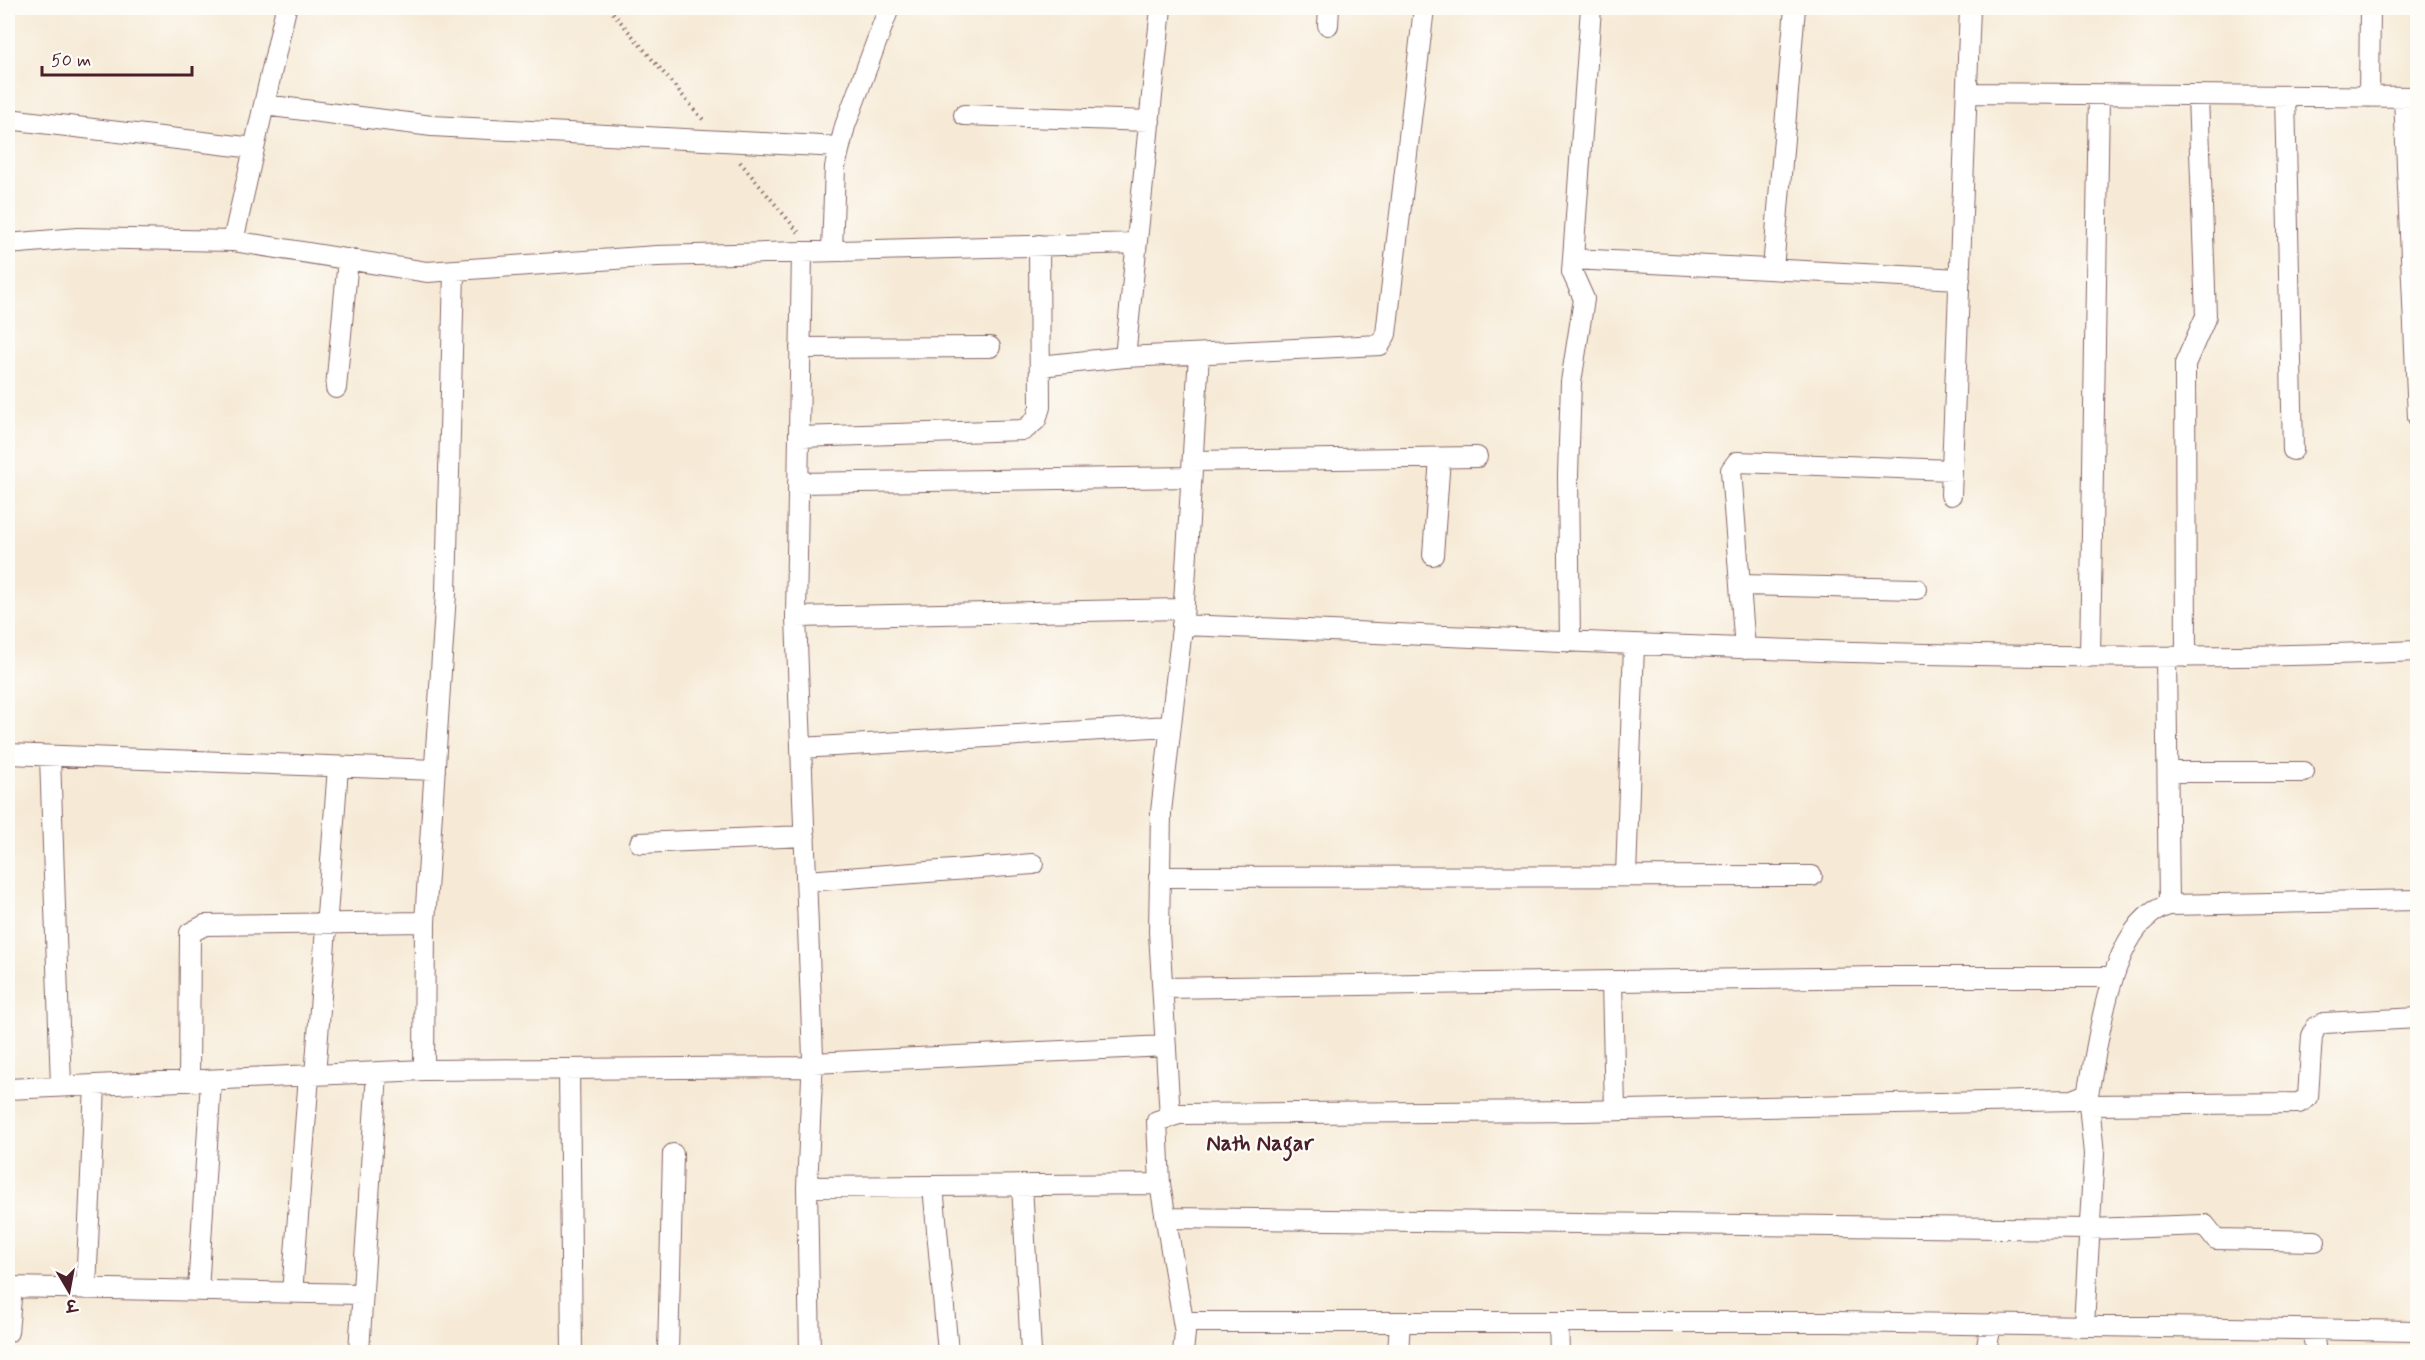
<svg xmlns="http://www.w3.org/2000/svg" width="2425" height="1360" viewBox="0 0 2425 1360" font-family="Mynerve,'Playpen Sans Deva',sans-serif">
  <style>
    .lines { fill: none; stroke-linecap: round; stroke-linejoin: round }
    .minor-casing { stroke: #866667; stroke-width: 22 }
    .path { stroke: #866667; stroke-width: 4; stroke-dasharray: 1.5 4.5; stroke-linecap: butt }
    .minor { stroke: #fff; stroke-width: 20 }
    .labels { text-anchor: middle; stroke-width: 4.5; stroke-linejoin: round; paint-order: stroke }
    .neighbourhood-label { font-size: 22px; font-weight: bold; fill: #4a1f2b; stroke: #fdfcf7 }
  </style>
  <rect width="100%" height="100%" fill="#fdfcf7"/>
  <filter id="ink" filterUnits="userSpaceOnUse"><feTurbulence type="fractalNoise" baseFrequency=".0167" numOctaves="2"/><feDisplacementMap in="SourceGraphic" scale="12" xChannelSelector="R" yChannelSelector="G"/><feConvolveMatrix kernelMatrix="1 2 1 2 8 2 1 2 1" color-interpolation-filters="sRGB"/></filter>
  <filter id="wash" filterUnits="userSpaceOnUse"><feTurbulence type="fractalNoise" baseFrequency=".008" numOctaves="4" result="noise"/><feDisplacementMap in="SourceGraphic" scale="24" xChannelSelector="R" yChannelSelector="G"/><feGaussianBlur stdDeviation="1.35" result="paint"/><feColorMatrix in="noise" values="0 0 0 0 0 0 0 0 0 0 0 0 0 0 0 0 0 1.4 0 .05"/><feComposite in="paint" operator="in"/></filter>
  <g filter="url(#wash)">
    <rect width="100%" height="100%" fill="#f6ead6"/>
  </g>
  <g filter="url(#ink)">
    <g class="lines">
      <g class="minor-casing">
        <path id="minor" d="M1328 25 1329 8
          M1967 93 2418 97
          M2285 96 2293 450
          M2369 97 2370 8
          M2404 97 2418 417
          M264 105 432 126 840 147
          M964 115 1150 121
          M8 119 254 148
          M233 241 286 8
          M8 244 78 238 233 241 427 272 657 256 1137 243
          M832 251 835 167 845 126 889 8
          M802 252 796 617 813 1057 807 1187 810 1352
          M1573 259 1960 279
          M1773 269 1795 8
          M800 348 990 347
          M1125 357 1161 8
          M1040 366 1125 357 1380 345 1386 334 1424 8
          M336 388 348 259
          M799 437 1024 430 1036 420 1040 407 1039 245
          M1193 461 1477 457
          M798 483 1191 477
          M1951 495 1970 8
          M1433 555 1440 458
          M1740 585 1917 589
          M796 617 1183 609
          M1182 625C1594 640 2005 669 2418 651
          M1570 642 1568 475 1571 382 1584 299 1572 272 1591 8
          M1745 649 1731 470 1737 462 1952 470
          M2090 657 2099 95
          M2166 657 2169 905
          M2186 657 2185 364 2206 316 2198 96
          M801 748 1169 726
          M8 754 435 770
          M50 756 61 1086
          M2168 772H2304
          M640 843 805 836
          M1626 876 1634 645
          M1159 877 1812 876
          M807 881 1033 864
          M1612 981 1615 1110
          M1163 988 1880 977H2113
          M813 1063 1166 1046
          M569 1069 572 1352
          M424 1070 425 922 446 593 454 271
          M315 1076 338 767
          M189 1081 190 933 205 925 425 922
          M8 1089 424 1070 813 1067
          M2089 1105 2299 1103 2308 1097 2312 1036 2316 1027 2324 1023 2418 1018
          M1170 1117 1159 932 1161 812 1183 619 1199 354
          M1022 1185 1031 1352
          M933 1186 948 1352
          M807 1187 1160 1184
          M1166 1218 2089 1229 2205 1225 2216 1239 2315 1241
          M8 1287 362 1294
          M86 1289 95 1085
          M198 1291 211 1080
          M292 1293 309 1076
          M1183 1322H1837L2417 1331
          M1558 1322 1559 1352
          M2084 1325 2094 1154 2088 1094
          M2312 1329 2316 1352
          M8 1332 12 1287
          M359 1352 377 1073
          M668 1352 673 1154
          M1183 1352 1185 1333 1160 1184 1157 1121 1179 1114 1581 1111 2073 1100 2088 1094C2099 1042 2110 920 2169 905L2418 900
          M1398 1352 1400 1322
          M1986 1352 1991 1324"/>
      </g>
      <path class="path" d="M609 8 705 122
        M740 162 800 234"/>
      <use href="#minor" class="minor"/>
    </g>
  </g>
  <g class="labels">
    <g class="neighbourhood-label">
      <text x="1260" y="1150">Nath Nagar</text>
    </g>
  </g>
  <rect width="2425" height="1360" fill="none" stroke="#fdfcf7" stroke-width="30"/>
  <g transform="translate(69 1291) rotate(170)" stroke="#fdfcf7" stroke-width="4.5" paint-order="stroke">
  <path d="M0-4.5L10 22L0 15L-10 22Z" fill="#4a1f2b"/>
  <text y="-9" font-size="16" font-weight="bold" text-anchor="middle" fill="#4a1f2b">उ</text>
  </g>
  <path d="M42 66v9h150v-9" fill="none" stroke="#4a1f2b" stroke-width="3"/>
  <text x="51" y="66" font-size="18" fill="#4a1f2b" stroke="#fdfcf7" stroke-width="4.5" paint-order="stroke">50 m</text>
</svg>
